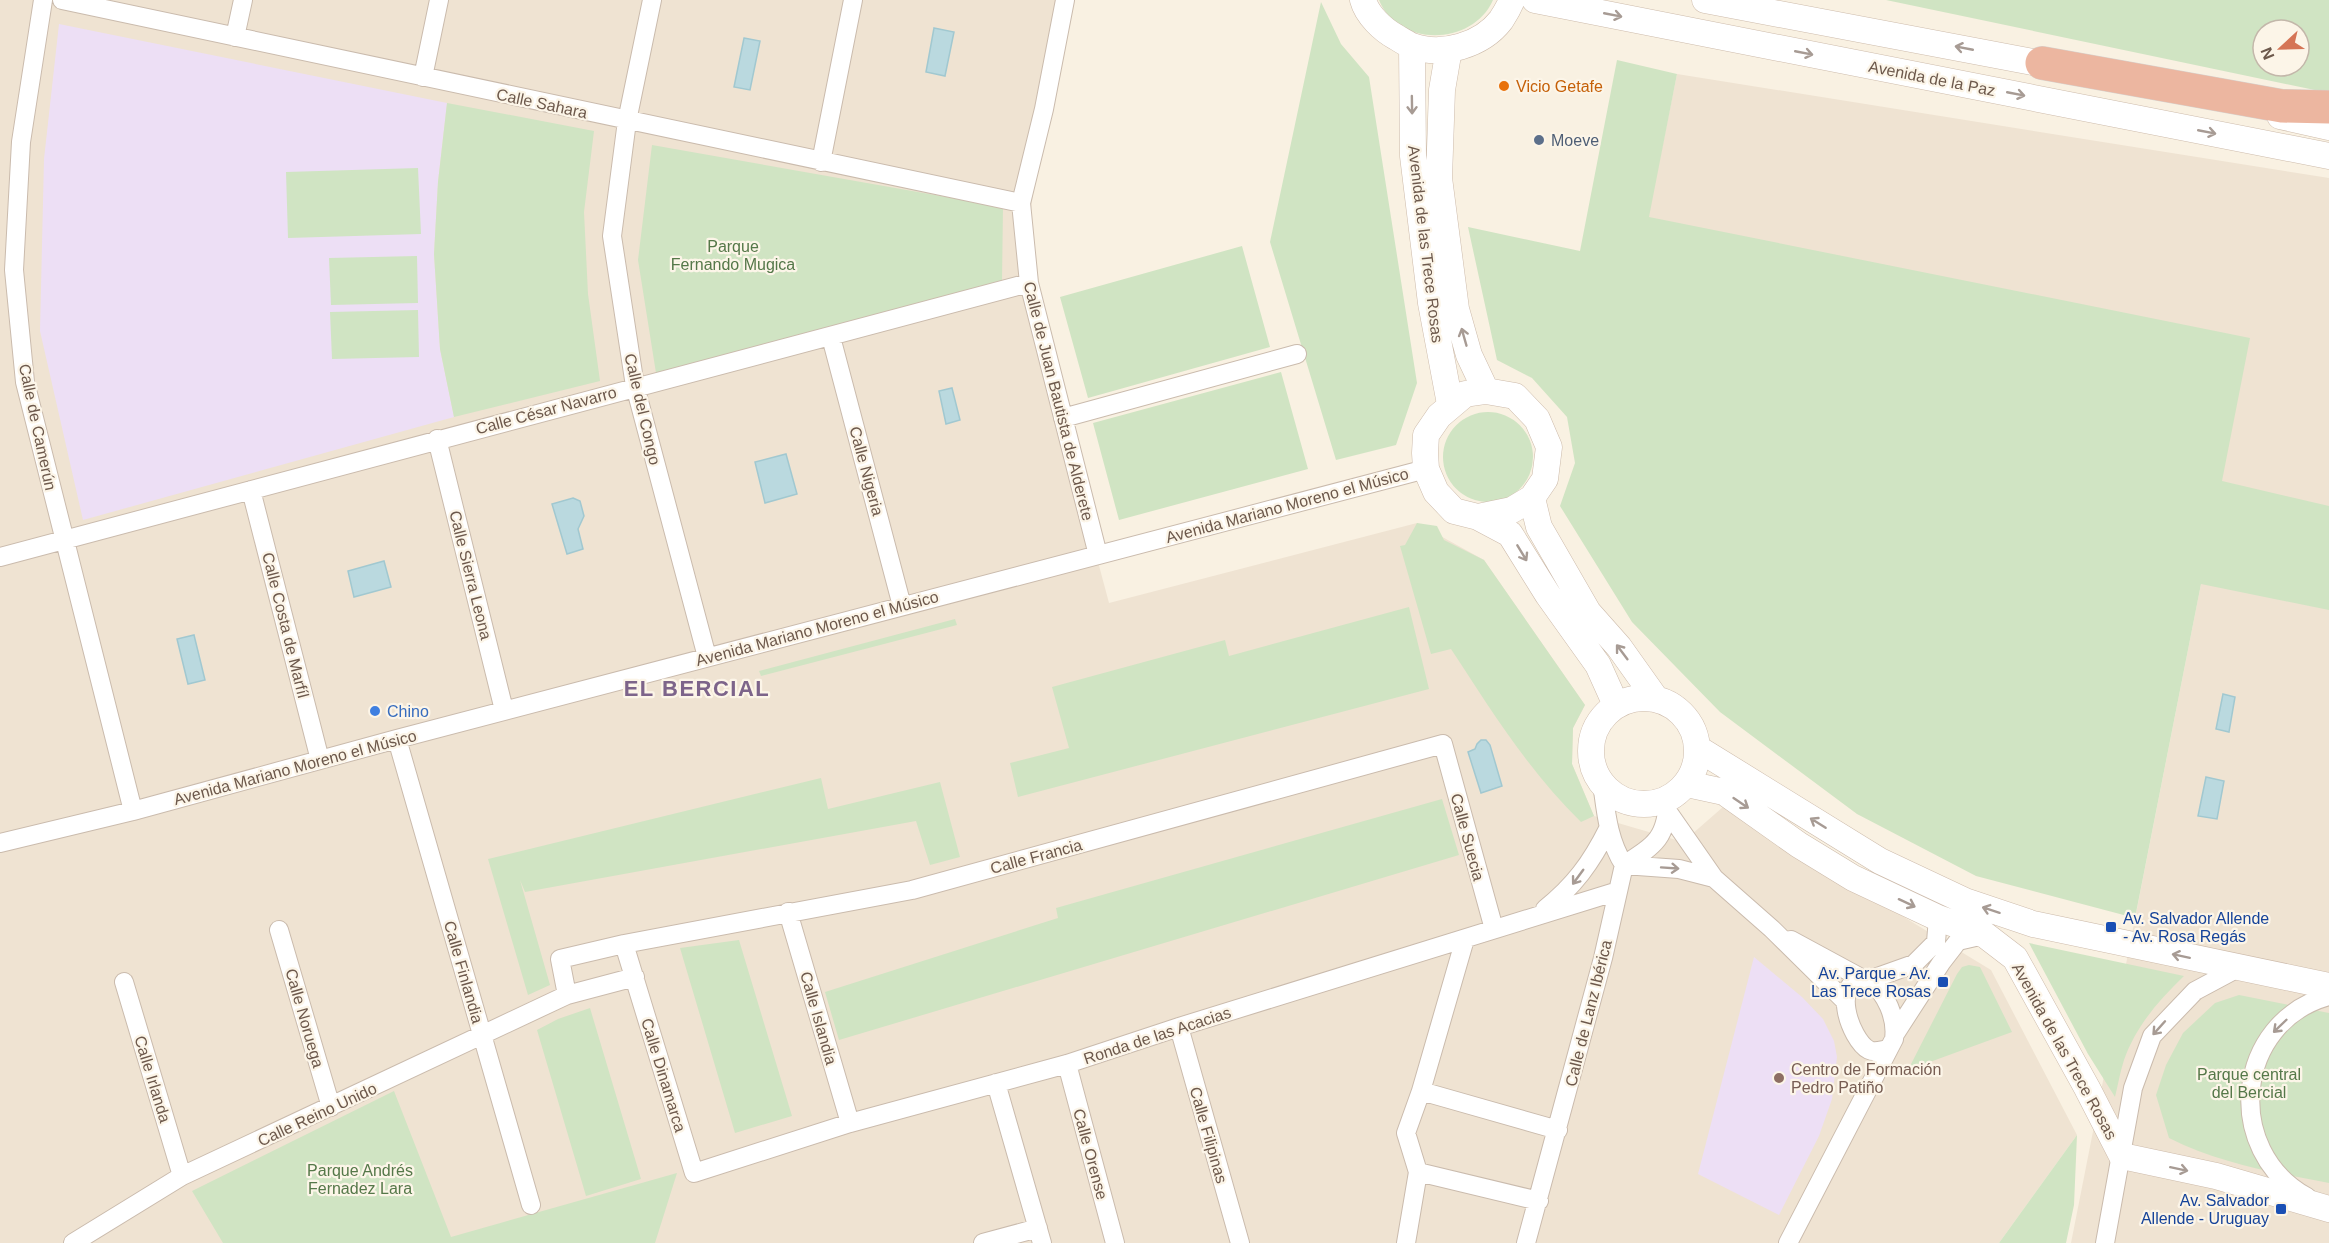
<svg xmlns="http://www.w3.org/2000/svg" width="2329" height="1243" viewBox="0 0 2329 1243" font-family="Arial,sans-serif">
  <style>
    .residential { fill: #efe3d2 }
    .education { fill: #eddff5 }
    .green { fill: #d0e4c3; fill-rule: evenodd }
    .water { fill: #bad9df; stroke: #a1c8d0; stroke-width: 1.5 }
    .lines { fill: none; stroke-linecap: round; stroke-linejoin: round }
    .street-casing { stroke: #cabbad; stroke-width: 20 }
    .secondary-casing { stroke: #cdbbab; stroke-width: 27 }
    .highway-casing { stroke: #d6d1cd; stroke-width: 34 }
    .street { stroke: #fff; stroke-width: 18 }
    .secondary { stroke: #fff; stroke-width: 26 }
    .highway { stroke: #ecb6a0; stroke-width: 33 }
    .oneway { stroke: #a79b94 }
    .food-dot { fill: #e8710a; stroke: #fcf5e8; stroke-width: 2 }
    .service-dot { fill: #5c6f8a; stroke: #fcf5e8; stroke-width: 2 }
    .shop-dot { fill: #3f7fe0; stroke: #fcf5e8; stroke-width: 2 }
    .transit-dot { fill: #1a4fb4; stroke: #fcf5e8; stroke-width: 2 }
    .education-dot { fill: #8d6e63; stroke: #fcf5e8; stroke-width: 2 }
    .labels { text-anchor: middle; stroke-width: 4.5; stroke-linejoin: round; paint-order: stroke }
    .street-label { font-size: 16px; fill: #6d594c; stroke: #fcf5e8 }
    .food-label { font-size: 16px; fill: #c56008; stroke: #fcf5e8; text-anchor: start }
    .service-label { font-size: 16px; fill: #4e5e75; stroke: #fcf5e8; text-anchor: start }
    .park-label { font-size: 16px; fill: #557849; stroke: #fcf5e8 }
    .shop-label { font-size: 16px; fill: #366cbe; stroke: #fcf5e8; text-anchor: start }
    .transit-label { font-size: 16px; fill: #164399; stroke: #fcf5e8; text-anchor: end }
    .education-label { font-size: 16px; fill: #785e54; stroke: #fcf5e8; text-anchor: start }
    .district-label { font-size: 22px; font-weight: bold; letter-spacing: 1.5px; fill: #7d648a; stroke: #fcf5e8 }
  </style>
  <rect width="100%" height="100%" fill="#f9f1e2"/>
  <path class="residential" d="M0 0H1059L1022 276 1109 603 1417 523 1484 560 1585 705 1573 728 1572 764 1594 816 1683 842 1723 807 1991 970 2077 1135 1999 1243H0Z
    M1677 74 2329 178V1243H2071L2201 584 1648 217Z"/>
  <path class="education" d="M59 24 447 103 438 182 434 254 440 349 454 417 83 520 40 331 44 159Z
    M1754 957 1802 997 1823 1019 1834 1041 1837 1057 1832 1099 1819 1136 1779 1215 1698 1174Z"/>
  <path class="green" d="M1379 0H1493C1473 46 1398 48 1379 0Z
    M1886 0H2329V93ZM2263 30H2299V66H2263Z
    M1321 2 1341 44 1369 77 1417 383 1396 445 1336 460 1270 242Z
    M1617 60 1677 74 1649 217 2250 338 2222 481 2329 506V610L2201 584 2135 918 1976 876 1857 814 1720 712 1632 622 1560 506 1575 463 1567 417 1532 378 1497 360 1468 227 1580 251Z
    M447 103 594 131 584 212 588 294 600 381 454 417 440 349 434 254 438 182Z
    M652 145 1003 207 1002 282 656 373 638 260Z
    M418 168 421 234 288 238 286 172Z
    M1242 246 1270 347 1088 398 1060 297Z
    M417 256 418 303 331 305 329 258Z
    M418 310 419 357 332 359 330 312Z
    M1281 372 1308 469 1119 520 1093 423Z
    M1443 457a45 45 0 1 1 90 0a45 45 0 1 1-90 0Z
    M1417 523 1437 526 1444 540 1484 560 1585 705 1573 728 1572 764 1594 816 1581 822C1528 770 1491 710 1451 649L1431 654 1400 546 1405 545Z
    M1409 607 1429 689 1018 797 1010 763 1069 748 1052 687 1225 640 1229 656Z
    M955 619 957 625 761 676 759 671Z
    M821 778 828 809 940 782 960 857 930 865 916 821 525 892 520 880 550 985 528 995 488 859Z
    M1442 799 1459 855 839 1040 825 992 1058 918 1056 908Z
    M739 940 792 1116 735 1133 680 948Z
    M2029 943 2184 976C2159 1000 2136 1026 2124 1060 2120 1072 2118 1085 2115 1097L2088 1054Z
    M1969 965 1980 967 2012 1032 1908 1070 1957 974 1962 967Z
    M2239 995 2329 1013V1183C2272 1172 2221 1164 2169 1138L2156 1095 2166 1065 2183 1033 2215 1003Z
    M590 1008 641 1179 586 1196 537 1030 558 1019Z
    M394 1091 451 1237 677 1173 655 1243H223L192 1191Z
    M2077 1135 2074 1205 2066 1243H1999Z"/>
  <path class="water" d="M934 28 954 32 945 76 926 72Z
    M744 38 760 41 750 90 734 87Z
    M952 388 960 420 946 424 939 391Z
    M786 454 797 494 765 503 755 462Z
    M573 498 580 501 584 516 578 529 583 549 567 554 552 504Z
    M384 561 391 587 354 597 348 571Z
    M194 635 205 680 188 684 177 639Z
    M2223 694 2235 697 2229 732 2216 729Z
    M1481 740H1486L1490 745 1502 786 1481 793 1468 752 1475 749 1477 744Z
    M2206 777 2224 781 2217 819 2198 816Z"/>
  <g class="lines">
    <g class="street-casing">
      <path id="street" d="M43 0 21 142 14 270 25 382 133 811
        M62 0 1021 203
        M652 0 627 121 612 236 635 386 707 657
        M1065 0 1044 109 1021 203 1029 283 1098 555
        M235 37 243 0
        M423 77 439 0
        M821 162 853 0
        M831 337 902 606
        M1063 418 1297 354
        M437 439 504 710
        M251 490 320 760
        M0 557 1029 283
        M397 739 531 1205
        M1602 783C1606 812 1608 840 1624 865
        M1668 812 1714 878 1772 929 1845 1001
        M0 843 133 811 397 739 1426 469
        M1624 865 1679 869 1714 878
        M1545 909C1574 886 1591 863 1608 829
        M788 912 850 1123
        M279 930 331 1107
        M1791 940 1863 979
        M624 944 694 1173 850 1123 1067 1064 1179 1027 1618 891
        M1869 980 1914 964 1936 942 1938 918
        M124 982 182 1176
        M567 995 560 959 624 944 912 890 1443 744 1494 929
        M1179 1027 1240 1243
        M1895 1034 1941 963 1958 941 1984 935
        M1067 1064 1115 1243
        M996 1083 1042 1243
        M1421 1091 1558 1130
        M1418 1172 1539 1201
        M2307 1197C2223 1151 2234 1022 2329 996
        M73 1243 182 1176 567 995 635 977
        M983 1243 1038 1228
        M1406 1243 1418 1172 1406 1133 1421 1091 1465 939
        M1526 1243 1603 958 1624 865C1655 845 1667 838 1668 799
        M1788 1243 1894 1039C1897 1018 1886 993 1869 980 1828 976 1850 1040 1869 1050 1875 1053 1882 1050 1888 1049
        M2105 1243 2133 1088 2152 1036 2195 991 2238 968"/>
    </g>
    <g class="secondary-casing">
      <path id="secondary" d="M1363 0C1367 15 1383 30 1396 37 1401 40 1407 44 1412 46 1442 57 1482 45 1501 20 1505 14 1509 7 1512 0
        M1535 0 2329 156
        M1705 0 2059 67
        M1412 46 1413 156 1431 303 1450 404
        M1449 49 1442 90 1439 178 1456 309 1469 355 1486 391
        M2280 116 2329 127
        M1486 391 1515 396 1537 419 1549 447 1545 479 1532 498 1512 510 1478 517 1454 511 1436 492 1426 469 1425 453 1426 435 1439 416 1465 394Z
        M1532 498 1539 527 1588 612 1619 647 1656 699
        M1478 517 1510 534 1548 595 1598 665 1616 705
        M1591 751a53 53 0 1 1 106 0a53 53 0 1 1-106 0Z
        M1697 748 1880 861 1965 901 2033 924 2329 986
        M1687 784 1724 792 1799 845 1853 878 1938 918 1985 935 2015 958 2087 1088 2122 1156 2216 1176 2329 1209"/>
    </g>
    <g class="highway-casing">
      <path id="highway" d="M2042 63 2282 106 2329 107"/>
    </g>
    <use href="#street" class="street"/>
    <use href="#secondary" class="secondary"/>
    <use href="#highway" class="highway"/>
  </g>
  <defs><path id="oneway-shaft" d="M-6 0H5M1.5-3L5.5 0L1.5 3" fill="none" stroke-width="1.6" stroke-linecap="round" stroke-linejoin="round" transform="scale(1.5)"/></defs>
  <g class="oneway">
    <use href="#oneway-shaft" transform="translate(1613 15) rotate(11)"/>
    <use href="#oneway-shaft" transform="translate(1964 48) rotate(-169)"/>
    <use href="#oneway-shaft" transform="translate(1804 53) rotate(11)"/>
    <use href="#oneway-shaft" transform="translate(2016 94) rotate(11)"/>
    <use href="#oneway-shaft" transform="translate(1412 105) rotate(89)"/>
    <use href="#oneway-shaft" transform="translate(2207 132) rotate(11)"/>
    <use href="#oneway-shaft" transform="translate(1464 337) rotate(-106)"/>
    <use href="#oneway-shaft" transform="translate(1522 553) rotate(59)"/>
    <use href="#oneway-shaft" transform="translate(1622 652) rotate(-127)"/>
    <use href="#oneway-shaft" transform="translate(1741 803) rotate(34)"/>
    <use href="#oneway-shaft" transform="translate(1818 823) rotate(-148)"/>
    <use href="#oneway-shaft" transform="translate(1670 868) rotate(4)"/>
    <use href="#oneway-shaft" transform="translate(1578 877) rotate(126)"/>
    <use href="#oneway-shaft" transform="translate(1907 903) rotate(25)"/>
    <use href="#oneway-shaft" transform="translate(1991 910) rotate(-162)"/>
    <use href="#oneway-shaft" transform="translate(2181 956) rotate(-168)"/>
    <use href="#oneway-shaft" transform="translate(2280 1026) rotate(136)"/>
    <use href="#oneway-shaft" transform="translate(2159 1028) rotate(132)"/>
    <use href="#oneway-shaft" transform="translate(2179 1169) rotate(12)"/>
  </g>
  <circle class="food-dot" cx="1504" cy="86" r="6"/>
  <circle class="service-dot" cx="1539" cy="140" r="6"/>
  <circle class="shop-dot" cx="375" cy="711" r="6"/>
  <g class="transit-dot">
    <rect x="2105" y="921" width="12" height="12" rx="3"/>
    <rect x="1937" y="976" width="12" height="12" rx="3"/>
    <rect x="2275" y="1203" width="12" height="12" rx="3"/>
  </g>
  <circle class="education-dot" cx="1779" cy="1078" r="6"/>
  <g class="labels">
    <g class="street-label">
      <text transform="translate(1932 78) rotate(11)" y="6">Avenida de la Paz</text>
      <text transform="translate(542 103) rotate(12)" y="6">Calle Sahara</text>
      <text transform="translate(1426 244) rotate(83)" y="6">Avenida de las Trece Rosas</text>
      <text transform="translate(1059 401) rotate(76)" y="6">Calle de Juan Bautista de Alderete</text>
      <text transform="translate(643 409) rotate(77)" y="6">Calle del Congo</text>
      <text transform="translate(546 410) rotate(-15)" y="6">Calle César Navarro</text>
      <text transform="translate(38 427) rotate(78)" y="6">Calle de Camerún</text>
      <text transform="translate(867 471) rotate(75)" y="6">Calle Nigeria</text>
      <text transform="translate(1287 505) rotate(-15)" y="6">Avenida Mariano Moreno el Músico</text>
      <text transform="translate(471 575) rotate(76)" y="6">Calle Sierra Leona</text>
      <text transform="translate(286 625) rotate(76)" y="6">Calle Costa de Marfíl</text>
      <text transform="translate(817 628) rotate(-15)" y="6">Avenida Mariano Moreno el Músico</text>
      <text transform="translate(295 767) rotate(-15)" y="6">Avenida Mariano Moreno el Músico</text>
      <text transform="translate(1468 837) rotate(75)" y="6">Calle Suecia</text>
      <text transform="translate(1036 856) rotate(-15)" y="6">Calle Francia</text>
      <text transform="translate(464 972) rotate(74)" y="6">Calle Finlandia</text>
      <text transform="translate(1588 1013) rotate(-76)" y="6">Calle de Lanz Ibérica</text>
      <text transform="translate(305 1018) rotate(74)" y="6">Calle Noruega</text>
      <text transform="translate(819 1018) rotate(74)" y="6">Calle Islandia</text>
      <text transform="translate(1157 1035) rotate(-18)" y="6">Ronda de las Acacias</text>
      <text transform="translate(2065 1051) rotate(61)" y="6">Avenida de las Trece Rosas</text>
      <text transform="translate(664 1075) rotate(73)" y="6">Calle Dinamarca</text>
      <text transform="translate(153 1079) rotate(73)" y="6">Calle Irlanda</text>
      <text transform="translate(317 1114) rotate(-25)" y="6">Calle Reino Unido</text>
      <text transform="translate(1209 1135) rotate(74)" y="6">Calle Filipinas</text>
      <text transform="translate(1091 1154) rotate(75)" y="6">Calle Orense</text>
    </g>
    <g class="food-label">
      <text x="1516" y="92">Vicio Getafe</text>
    </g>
    <g class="service-label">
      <text x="1551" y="146">Moeve</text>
    </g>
    <g class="park-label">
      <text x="733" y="252">Parque<tspan x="733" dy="18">Fernando Mugica</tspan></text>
      <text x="2249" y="1080">Parque central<tspan x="2249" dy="18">del Bercial</tspan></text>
      <text x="360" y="1176">Parque Andrés<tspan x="360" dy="18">Fernadez Lara</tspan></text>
    </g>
    <g class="shop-label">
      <text x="387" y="717">Chino</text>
    </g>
    <g class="transit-label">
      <text x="2123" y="924" text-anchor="start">Av. Salvador Allende<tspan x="2123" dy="18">- Av. Rosa Regás</tspan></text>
      <text x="1931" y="979">Av. Parque - Av.<tspan x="1931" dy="18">Las Trece Rosas</tspan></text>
      <text x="2269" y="1206">Av. Salvador<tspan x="2269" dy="18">Allende - Uruguay</tspan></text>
    </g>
    <g class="education-label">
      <text x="1791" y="1075">Centro de Formación<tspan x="1791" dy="18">Pedro Patiño</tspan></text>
    </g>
    <g class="district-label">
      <text x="697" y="696">EL BERCIAL</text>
    </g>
  </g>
  <g transform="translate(2281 48) rotate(248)"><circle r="28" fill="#fcf5e8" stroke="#c3b7aa" stroke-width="1.5"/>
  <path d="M0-4.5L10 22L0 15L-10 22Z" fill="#d57556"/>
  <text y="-9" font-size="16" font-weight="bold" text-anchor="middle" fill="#6d594c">N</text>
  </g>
</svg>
